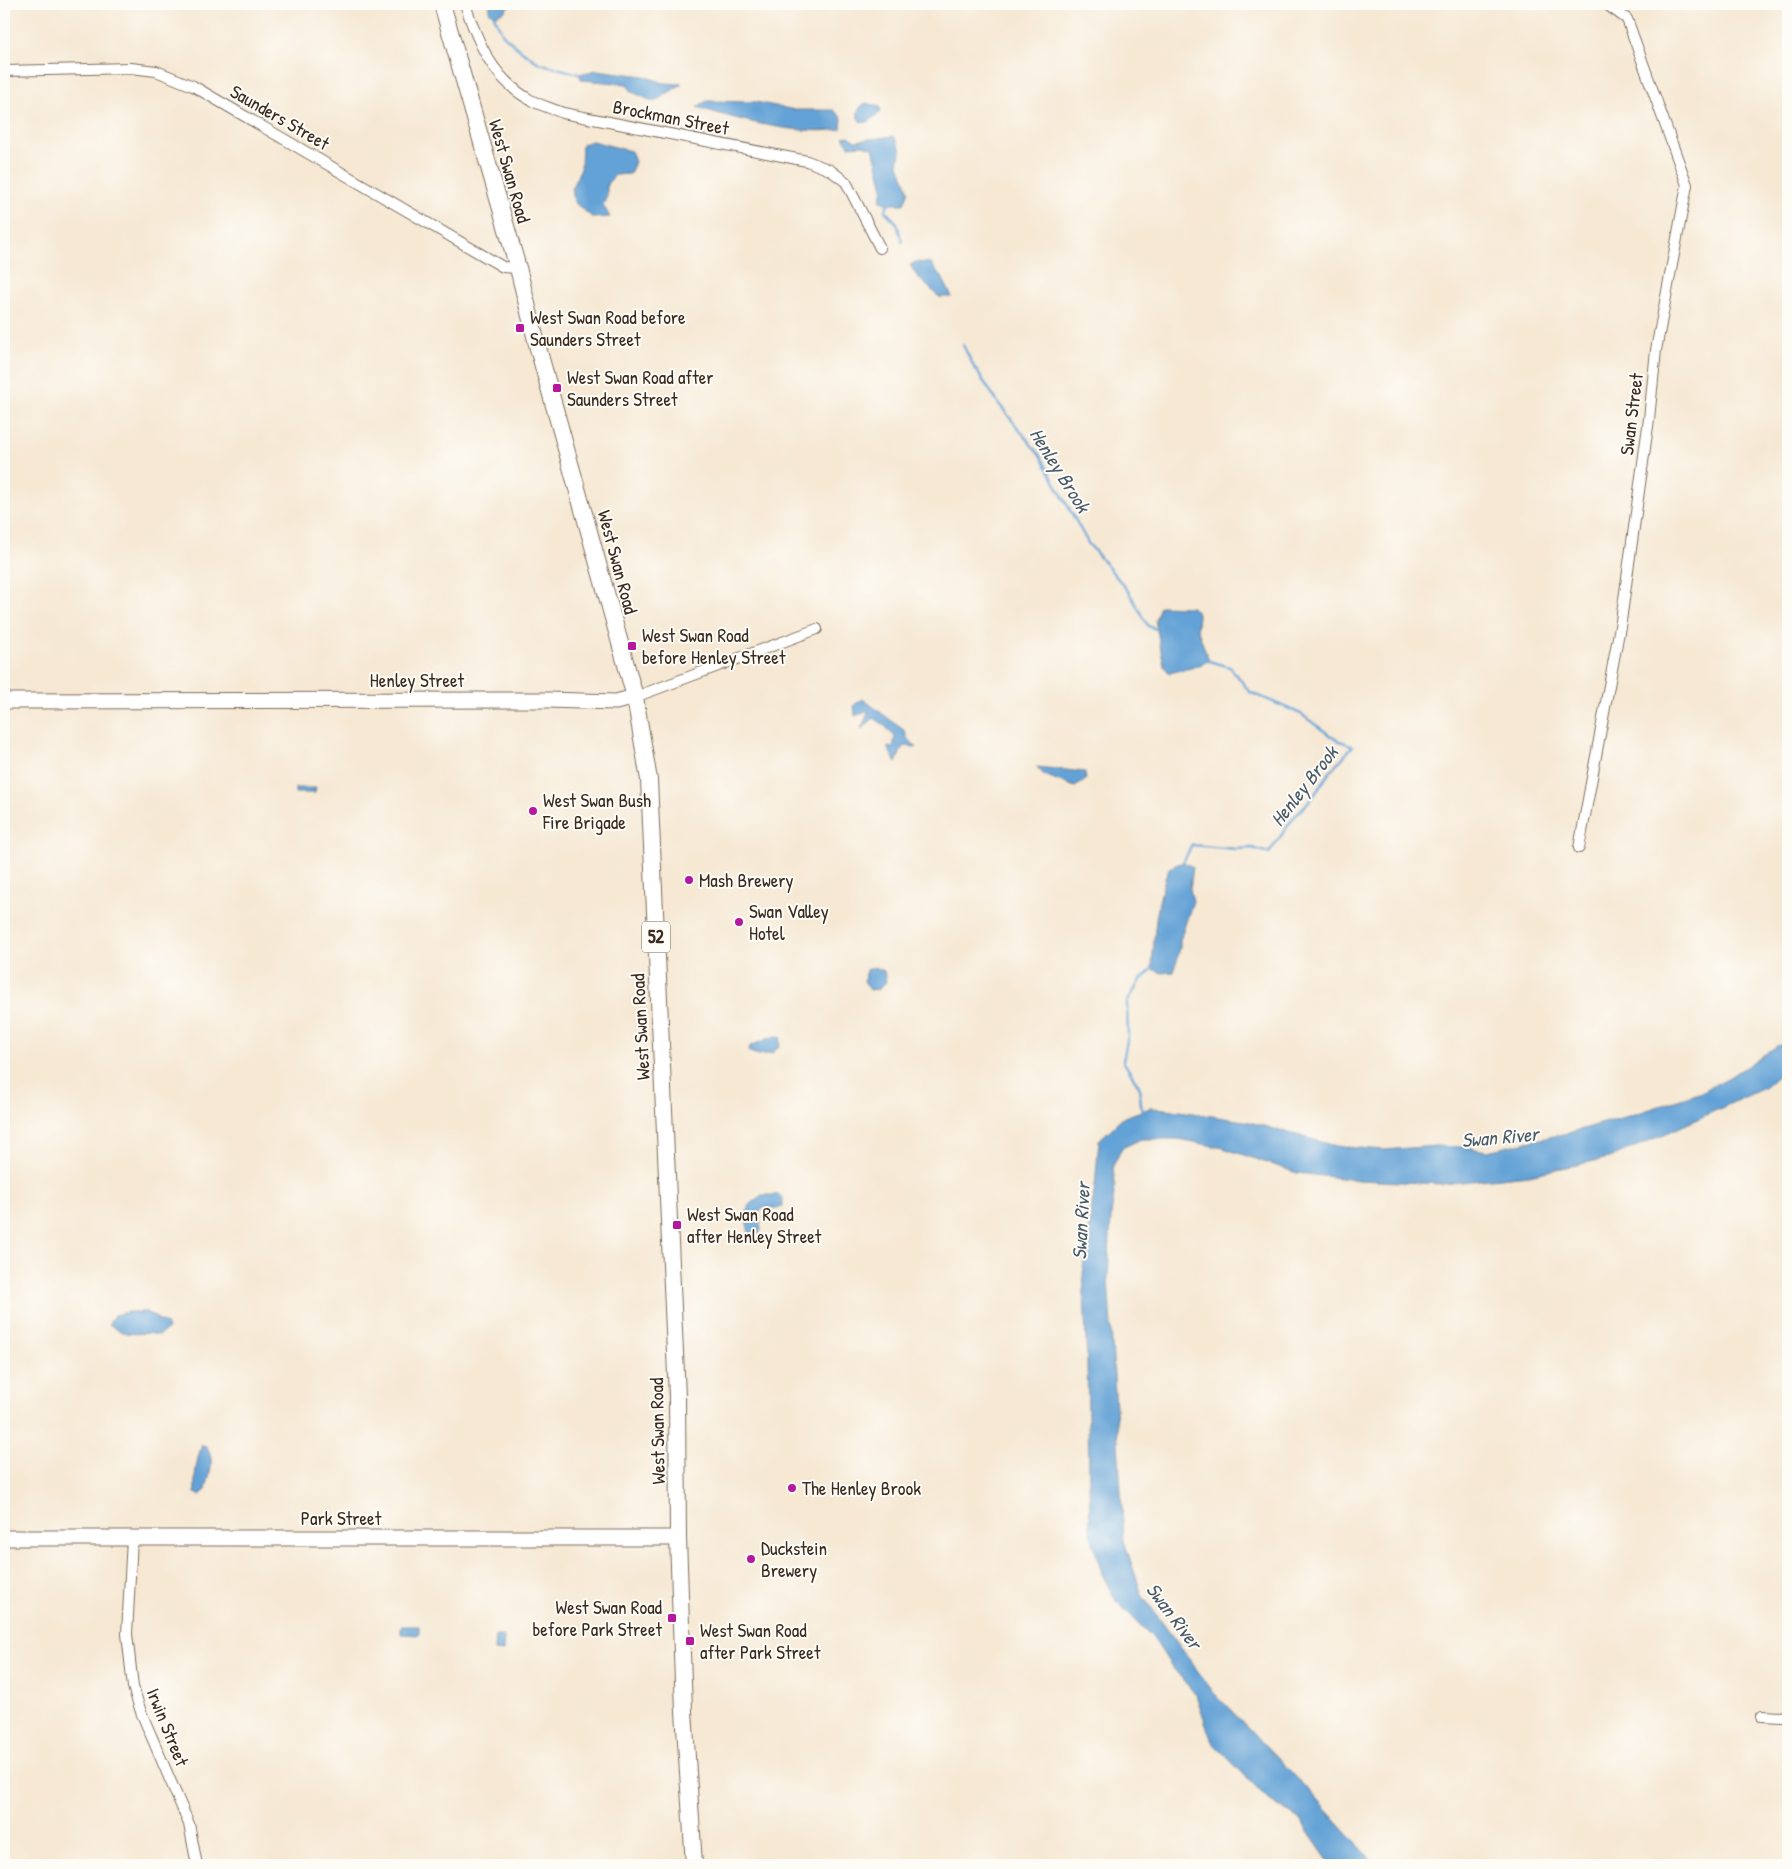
<svg xmlns="http://www.w3.org/2000/svg" width="1792" height="1869" viewBox="0 0 1792 1869" font-family="'Patrick Hand',sans-serif">
  <style>
    .water { fill: #64a2d6; stroke: #50667a }
    .lines { fill: none; stroke-linecap: round; stroke-linejoin: round }
    .stream { stroke: #64a2d6; stroke-width: 2.5 }
    .street-casing { stroke: #7c6c5d; stroke-width: 12 }
    .secondary-casing { stroke: #7c6c5d; stroke-width: 17 }
    .primary-casing { stroke: #7c6c5d; stroke-width: 18 }
    .street { stroke: #fff; stroke-width: 10 }
    .secondary { stroke: #fff; stroke-width: 15 }
    .primary { stroke: #fff; stroke-width: 16 }
    .poi-dot { fill: #b5179e; stroke: #fdfcf7; stroke-width: 2 }
    .labels { text-anchor: middle; stroke-width: 4; stroke-linejoin: round; paint-order: stroke }
    .shield { fill: #fdfcf7; stroke: #75695f; stroke-width: 1 }
    .shield-label { font-size: 18px; font-weight: bold; fill: #3b2a1e }
    .street-label { font-size: 19px; fill: #3b2a1e; stroke: #fdfcf7 }
    .poi-label { font-size: 19px; fill: #3b2a1e; stroke: #fdfcf7; text-anchor: start }
    .water-label { font-size: 20px; font-style: italic; fill: #4b5a68; stroke: #fdfcf7 }
  </style>
  <rect width="100%" height="100%" fill="#fdfcf7"/>
  <filter id="ink" filterUnits="userSpaceOnUse"><feTurbulence type="fractalNoise" baseFrequency=".02" numOctaves="2"/><feDisplacementMap in="SourceGraphic" scale="10" xChannelSelector="R" yChannelSelector="G"/><feConvolveMatrix kernelMatrix="1 2 1 2 8 2 1 2 1" color-interpolation-filters="sRGB"/></filter>
  <filter id="wash" filterUnits="userSpaceOnUse"><feTurbulence type="fractalNoise" baseFrequency=".0096" numOctaves="4" result="noise"/><feDisplacementMap in="SourceGraphic" scale="20" xChannelSelector="R" yChannelSelector="G"/><feGaussianBlur stdDeviation="1.12" result="paint"/><feColorMatrix in="noise" values="0 0 0 0 0 0 0 0 0 0 0 0 0 0 0 0 0 1.4 0 .05"/><feComposite in="paint" operator="in"/></filter>
  <g filter="url(#wash)">
    <rect width="100%" height="100%" fill="#f6e8d3"/>
    <path class="water" d="M490 4H510L505 11 494 16 489 11Z
      M597 70 644 76 664 83 682 84 654 102 632 92 627 84 582 80 579 74Z
      M707 101 756 102 795 110H834L842 118 841 129C800 136 737 120 697 107Z
      M866 103 880 107 881 112 868 122H861C854 116 859 106 866 103Z
      M849 136 855 141 894 136 901 150 898 162 909 191 904 204H888L880 201 883 188 873 148 862 145 849 146 843 137Z
      M592 141 631 151 635 162 630 174 615 175 607 184V196L603 205 610 217 593 218 574 202 572 187 581 168 582 144Z
      M916 262 930 263 942 277 952 297H939L917 276 910 265Z
      M1160 606 1192 607 1198 614 1197 628 1209 661 1191 668 1169 673 1164 666 1155 620Z
      M863 699 905 731 907 738 917 747 903 746 896 763 887 747 893 748 895 737 884 725 874 718 861 729 869 711 855 716 854 705Z
      M1037 767 1085 772 1086 780 1075 787 1044 775Z
      M295 788H316L315 793H295Z
      M1183 862 1193 867 1190 889 1193 901 1180 940V948L1174 972 1162 973 1152 969C1154 934 1156 900 1169 868Z
      M875 967 884 971 886 982 879 989 870 990 864 981 867 970Z
      M775 1036 781 1038 779 1047 773 1053 759 1055 749 1052 750 1046Z
      M1788 1043V1067L1764 1088 1676 1129 1609 1158 1529 1175 1442 1184 1358 1180 1297 1173 1223 1148 1179 1139H1141L1122 1148 1113 1166 1115 1186 1111 1215 1108 1277 1124 1541 1142 1595 1214 1693 1297 1778 1376 1865H1331L1299 1819 1269 1800 1212 1742 1196 1695 1172 1667 1153 1638 1116 1601 1102 1574 1090 1533 1087 1364 1083 1269 1095 1185 1099 1140 1124 1117 1150 1108 1167 1109 1250 1122 1336 1146 1384 1150 1435 1146 1465 1147 1487 1151 1572 1132 1632 1115 1699 1093 1735 1074 1777 1046Z
      M762 1195H779L782 1198V1206L777 1208H762L759 1212 761 1230 759 1234 754 1235 749 1233C744 1213 744 1207 762 1195Z
      M128 1312H146L166 1324 168 1329 159 1335C138 1330 128 1340 109 1324L114 1315Z
      M202 1445 206 1446C216 1459 209 1475 206 1490L200 1495 195 1493C194 1476 196 1461 202 1445Z
      M401 1626H419V1635L401 1634Z
      M495 1636H504L503 1652 494 1651Z"/>
    <g class="lines">
      <path class="stream" d="M494 16 503 35 519 49 539 63 579 74
        M888 204 885 211 897 223 902 242
        M963 345 974 367 999 404 1041 457 1088 543 1129 592 1148 626 1156 629
        M1183 862 1192 845 1236 849 1252 848 1269 853 1294 817 1313 797 1329 773 1353 746 1335 739 1301 714 1250 692 1230 667 1209 661
        M1142 1114 1139 1086 1123 1061 1128 1036 1127 1003 1139 982 1152 969"/>
    </g>
  </g>
  <g filter="url(#ink)">
    <g class="lines">
      <g class="street-casing">
        <path id="street" d="M465 4C477 41 492 77 527 98 538 105 551 108 563 113L807 161 830 170 846 182 880 248
          M4 71 131 68 156 71 193 86 503 267 518 268
          M635 697 817 629
          M1579 848 1621 621 1649 419 1656 350 1687 185 1627 19 1606 4
          M132 1538 127 1634 133 1687 141 1712 189 1824 197 1865
          M1761 1716 1782 1717 1788 1715"/>
      </g>
      <g class="secondary-casing">
        <path id="secondary" d="M4 701 547 700 616 702 635 697
          M4 1538H678"/>
      </g>
      <g class="primary-casing">
        <path id="primary" d="M442 4 518 268 538 348 635 697 649 780 677 1396 678 1538 684 1711 694 1865"/>
      </g>
      <use href="#street" class="street"/>
      <use href="#secondary" class="secondary"/>
      <use href="#primary" class="primary"/>
    </g>
  </g>
  <g class="poi-dot">
    <rect x="515" y="323" width="10" height="10" rx="2.5"/>
    <rect x="552" y="383" width="10" height="10" rx="2.5"/>
    <rect x="627" y="641" width="10" height="10" rx="2.5"/>
    <circle cx="533" cy="811" r="5"/>
    <circle cx="689" cy="880" r="5"/>
    <circle cx="739" cy="922" r="5"/>
    <rect x="672" y="1220" width="10" height="10" rx="2.5"/>
    <circle cx="792" cy="1488" r="5"/>
    <circle cx="751" cy="1559" r="5"/>
    <rect x="667" y="1613" width="10" height="10" rx="2.5"/>
    <rect x="685" y="1636" width="10" height="10" rx="2.5"/>
  </g>
  <g class="labels">
    <rect class="shield" x="642" y="921.5" width="28" height="31" rx="4"/>
    <g class="shield-label">
      <text x="656" y="943">52</text>
    </g>
    <g class="street-label">
      <text transform="translate(280 117) rotate(30)" y="7">Saunders Street</text>
      <text transform="translate(671 117) rotate(11)" y="7">Brockman Street</text>
      <text transform="translate(510 171) rotate(74)" y="7">West Swan Road</text>
      <text transform="translate(1631 414) rotate(-83)" y="7">Swan Street</text>
      <text transform="translate(618 562) rotate(75)" y="7">West Swan Road</text>
      <text x="417" y="687">Henley Street</text>
      <text transform="translate(640 1027) rotate(-93)" y="7">West Swan Road</text>
      <text transform="translate(657 1431) rotate(-91)" y="7">West Swan Road</text>
      <text x="341" y="1525">Park Street</text>
      <text transform="translate(168 1727) rotate(68)" y="7">Irwin Street</text>
    </g>
    <g class="poi-label">
      <text x="530" y="324">West Swan Road before<tspan x="530" dy="22">Saunders Street</tspan></text>
      <text x="567" y="384">West Swan Road after<tspan x="567" dy="22">Saunders Street</tspan></text>
      <text x="642" y="642">West Swan Road<tspan x="642" dy="22">before Henley Street</tspan></text>
      <text x="543" y="807">West Swan Bush<tspan x="543" dy="22">Fire Brigade</tspan></text>
      <text x="699" y="887">Mash Brewery</text>
      <text x="749" y="918">Swan Valley<tspan x="749" dy="22">Hotel</tspan></text>
      <text x="687" y="1221">West Swan Road<tspan x="687" dy="22">after Henley Street</tspan></text>
      <text x="802" y="1495">The Henley Brook</text>
      <text x="761" y="1555">Duckstein<tspan x="761" dy="22">Brewery</tspan></text>
      <text x="662" y="1614" text-anchor="end">West Swan Road<tspan x="662" dy="22">before Park Street</tspan></text>
      <text x="700" y="1637">West Swan Road<tspan x="700" dy="22">after Park Street</tspan></text>
    </g>
    <g class="water-label">
      <text transform="translate(1060 470) rotate(58)" y="7">Henley Brook</text>
      <text transform="translate(1304 786) rotate(-52)" y="7">Henley Brook</text>
      <text transform="translate(1500 1137) rotate(-5)" y="7">Swan River</text>
      <text transform="translate(1081 1221) rotate(-87)" y="7">Swan River</text>
      <text transform="translate(1174 1616) rotate(53)" y="7">Swan River</text>
    </g>
  </g>
  <rect width="1792" height="1869" fill="none" stroke="#fdfcf7" stroke-width="20"/>
</svg>
